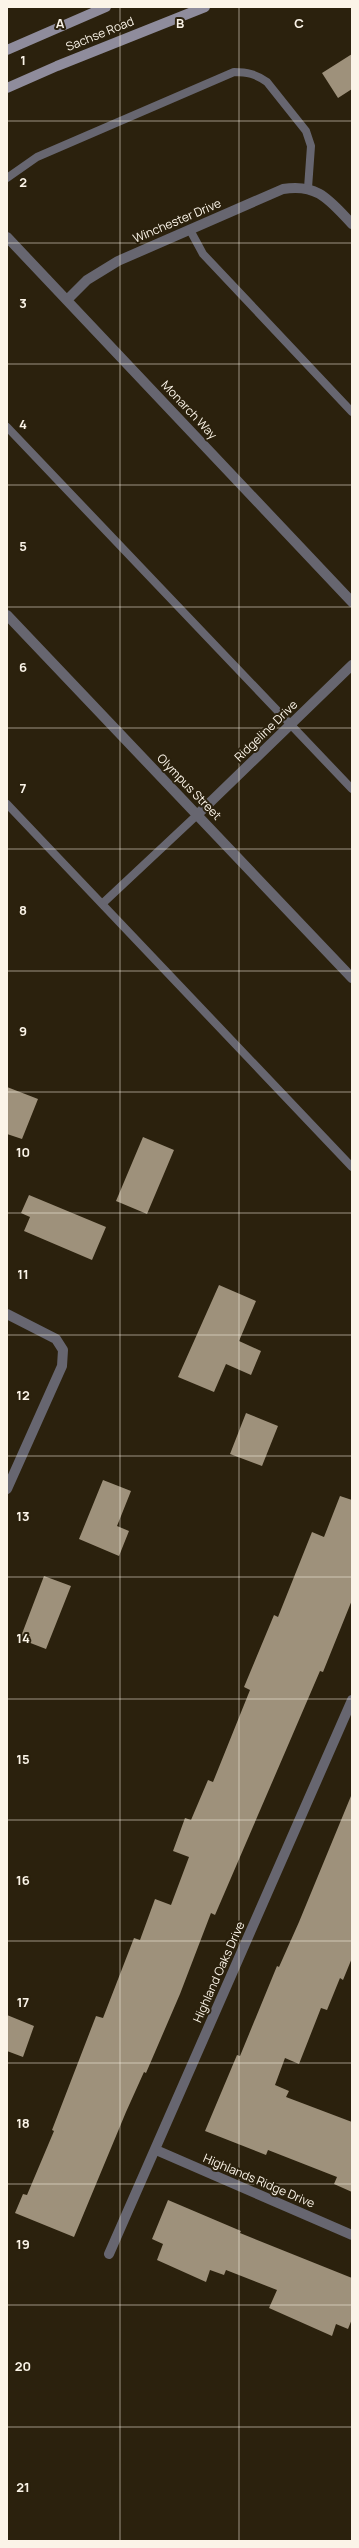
<svg xmlns="http://www.w3.org/2000/svg" width="359" height="2548" viewBox="0 0 359 2548" font-family="Manrope,sans-serif">
  <style>
    .building { fill: #9e917b }
    .lines { fill: none; stroke-linecap: round; stroke-linejoin: round }
    .service { stroke: #676670; stroke-width: 8 }
    .minor { stroke: #676670; stroke-width: 10 }
    .secondary { stroke: #8f8c9c; stroke-width: 10 }
    .grid { fill: none; stroke: #fbf4e8; stroke-width: 1; stroke-opacity: 0.55 }
    .labels { text-anchor: middle; stroke-width: 4; stroke-linejoin: round; paint-order: stroke }
    .street-label { font-size: 12px; fill: #fbf4e8; stroke: #2b210d }
    .grid-label { font-size: 13px; text-anchor: middle; font-weight: bold; fill: #fbf4e8; stroke: #2b210d; stroke-width: 4; stroke-linejoin: round; paint-order: stroke }
  </style>
  <rect width="100%" height="100%" fill="#2b210d"/>
  <path class="building" d="M352 54V89L338 98 322 73Z
    M7 1087 38 1099 22 1139 7 1134Z
    M143 1137 174 1150 147 1214 116 1201Z
    M29 1195 106 1227 92 1260 24 1231 30 1217 21 1213Z
    M219 1285 256 1301 239 1341 261 1351 251 1375 226 1364 214 1392 178 1377Z
    M246 1413 278 1426 262 1466 230 1454Z
    M103 1480 131 1491 117 1526 129 1531 119 1556 79 1539Z
    M340 1496 352 1500V1600L323 1672 320 1671 215 1915 211 1913 180 1994 146 2073 144 2072 126 2112 74 2237 15 2213 23 2194 27 2195 54 2131 52 2130 96 2016 103 2018 134 1938 140 1940 155 1899 171 1905 189 1857 173 1851 185 1818 191 1820 208 1780 213 1782 250 1690 244 1687 274 1615 278 1617 312 1532 324 1537Z
    M44 1576 71 1586 46 1649 20 1639Z
    M351 1796 352 1958 343 1980 340 1978 327 2010 321 2008 299 2064 285 2058 275 2085 289 2091 286 2097 352 2122V2192L334 2184 337 2177 268 2150 266 2155 205 2131 237 2055 240 2056 277 1966 279 1967 299 1922Z
    M7 2015 34 2026 23 2057 7 2051Z
    M168 2200 241 2231 240 2233 352 2278V2319L348 2329 336 2324 332 2336 269 2308 277 2290 226 2270 224 2275 210 2270 206 2282 157 2260 163 2244 152 2239Z"/>
  <g class="lines">
    <path class="service" d="M7 178 37 157 234 72C247 72 256 74 267 82L306 131 311 146 308 188
      M190 230 203 254 352 412
      M7 427 352 789
      M7 804 352 1167
      M102 904 197 815"/>
    <path class="minor" d="M7 237 352 602
      M67 300 87 280 118 261 283 189C318 183 330 201 352 224
      M7 615 352 978
      M197 815 352 665
      M7 1314 56 1339 63 1350 62 1366 7 1489
      M156 2150 352 2235
      M109 2254 352 1700"/>
    <path class="secondary" d="M7 50 106 7
      M7 88 57 66 205 7"/>
  </g>
  <path class="grid" d="M120 7V2541M239 7V2541M7 121H352M7 243H352M7 364H352M7 485H352M7 607H352M7 728H352M7 849H352M7 971H352M7 1092H352M7 1213H352M7 1335H352M7 1456H352M7 1577H352M7 1699H352M7 1820H352M7 1941H352M7 2063H352M7 2184H352M7 2305H352M7 2427H352"/>
  <g class="labels">
    <g class="street-label">
      <text transform="translate(100 34) rotate(-22)" y="4">Sachse Road</text>
      <text transform="translate(177 221) rotate(-23)" y="4">Winchester Drive</text>
      <text transform="translate(189 410) rotate(47)" y="4">Monarch Way</text>
      <text transform="translate(266 731) rotate(-44)" y="4">Ridgeline Drive</text>
      <text transform="translate(189 787) rotate(46)" y="4">Olympus Street</text>
      <text transform="translate(219 1972) rotate(-66)" y="4">Highland Oaks Drive</text>
      <text transform="translate(259 2181) rotate(23)" y="4">Highlands Ridge Drive</text>
    </g>
  </g>
  <g class="grid-label">
    <text x="60" y="28">A</text>
    <text x="180" y="28">B</text>
    <text x="299" y="28">C</text>
    <text x="23" y="65">1</text>
    <text x="23" y="187">2</text>
    <text x="23" y="308">3</text>
    <text x="23" y="429">4</text>
    <text x="23" y="551">5</text>
    <text x="23" y="672">6</text>
    <text x="23" y="793">7</text>
    <text x="23" y="915">8</text>
    <text x="23" y="1036">9</text>
    <text x="23" y="1157">10</text>
    <text x="23" y="1279">11</text>
    <text x="23" y="1400">12</text>
    <text x="23" y="1521">13</text>
    <text x="23" y="1643">14</text>
    <text x="23" y="1764">15</text>
    <text x="23" y="1885">16</text>
    <text x="23" y="2007">17</text>
    <text x="23" y="2128">18</text>
    <text x="23" y="2249">19</text>
    <text x="23" y="2371">20</text>
    <text x="23" y="2492">21</text>
  </g>
  <rect width="359" height="2548" fill="none" stroke="#fbf4e8" stroke-width="16"/>
</svg>
